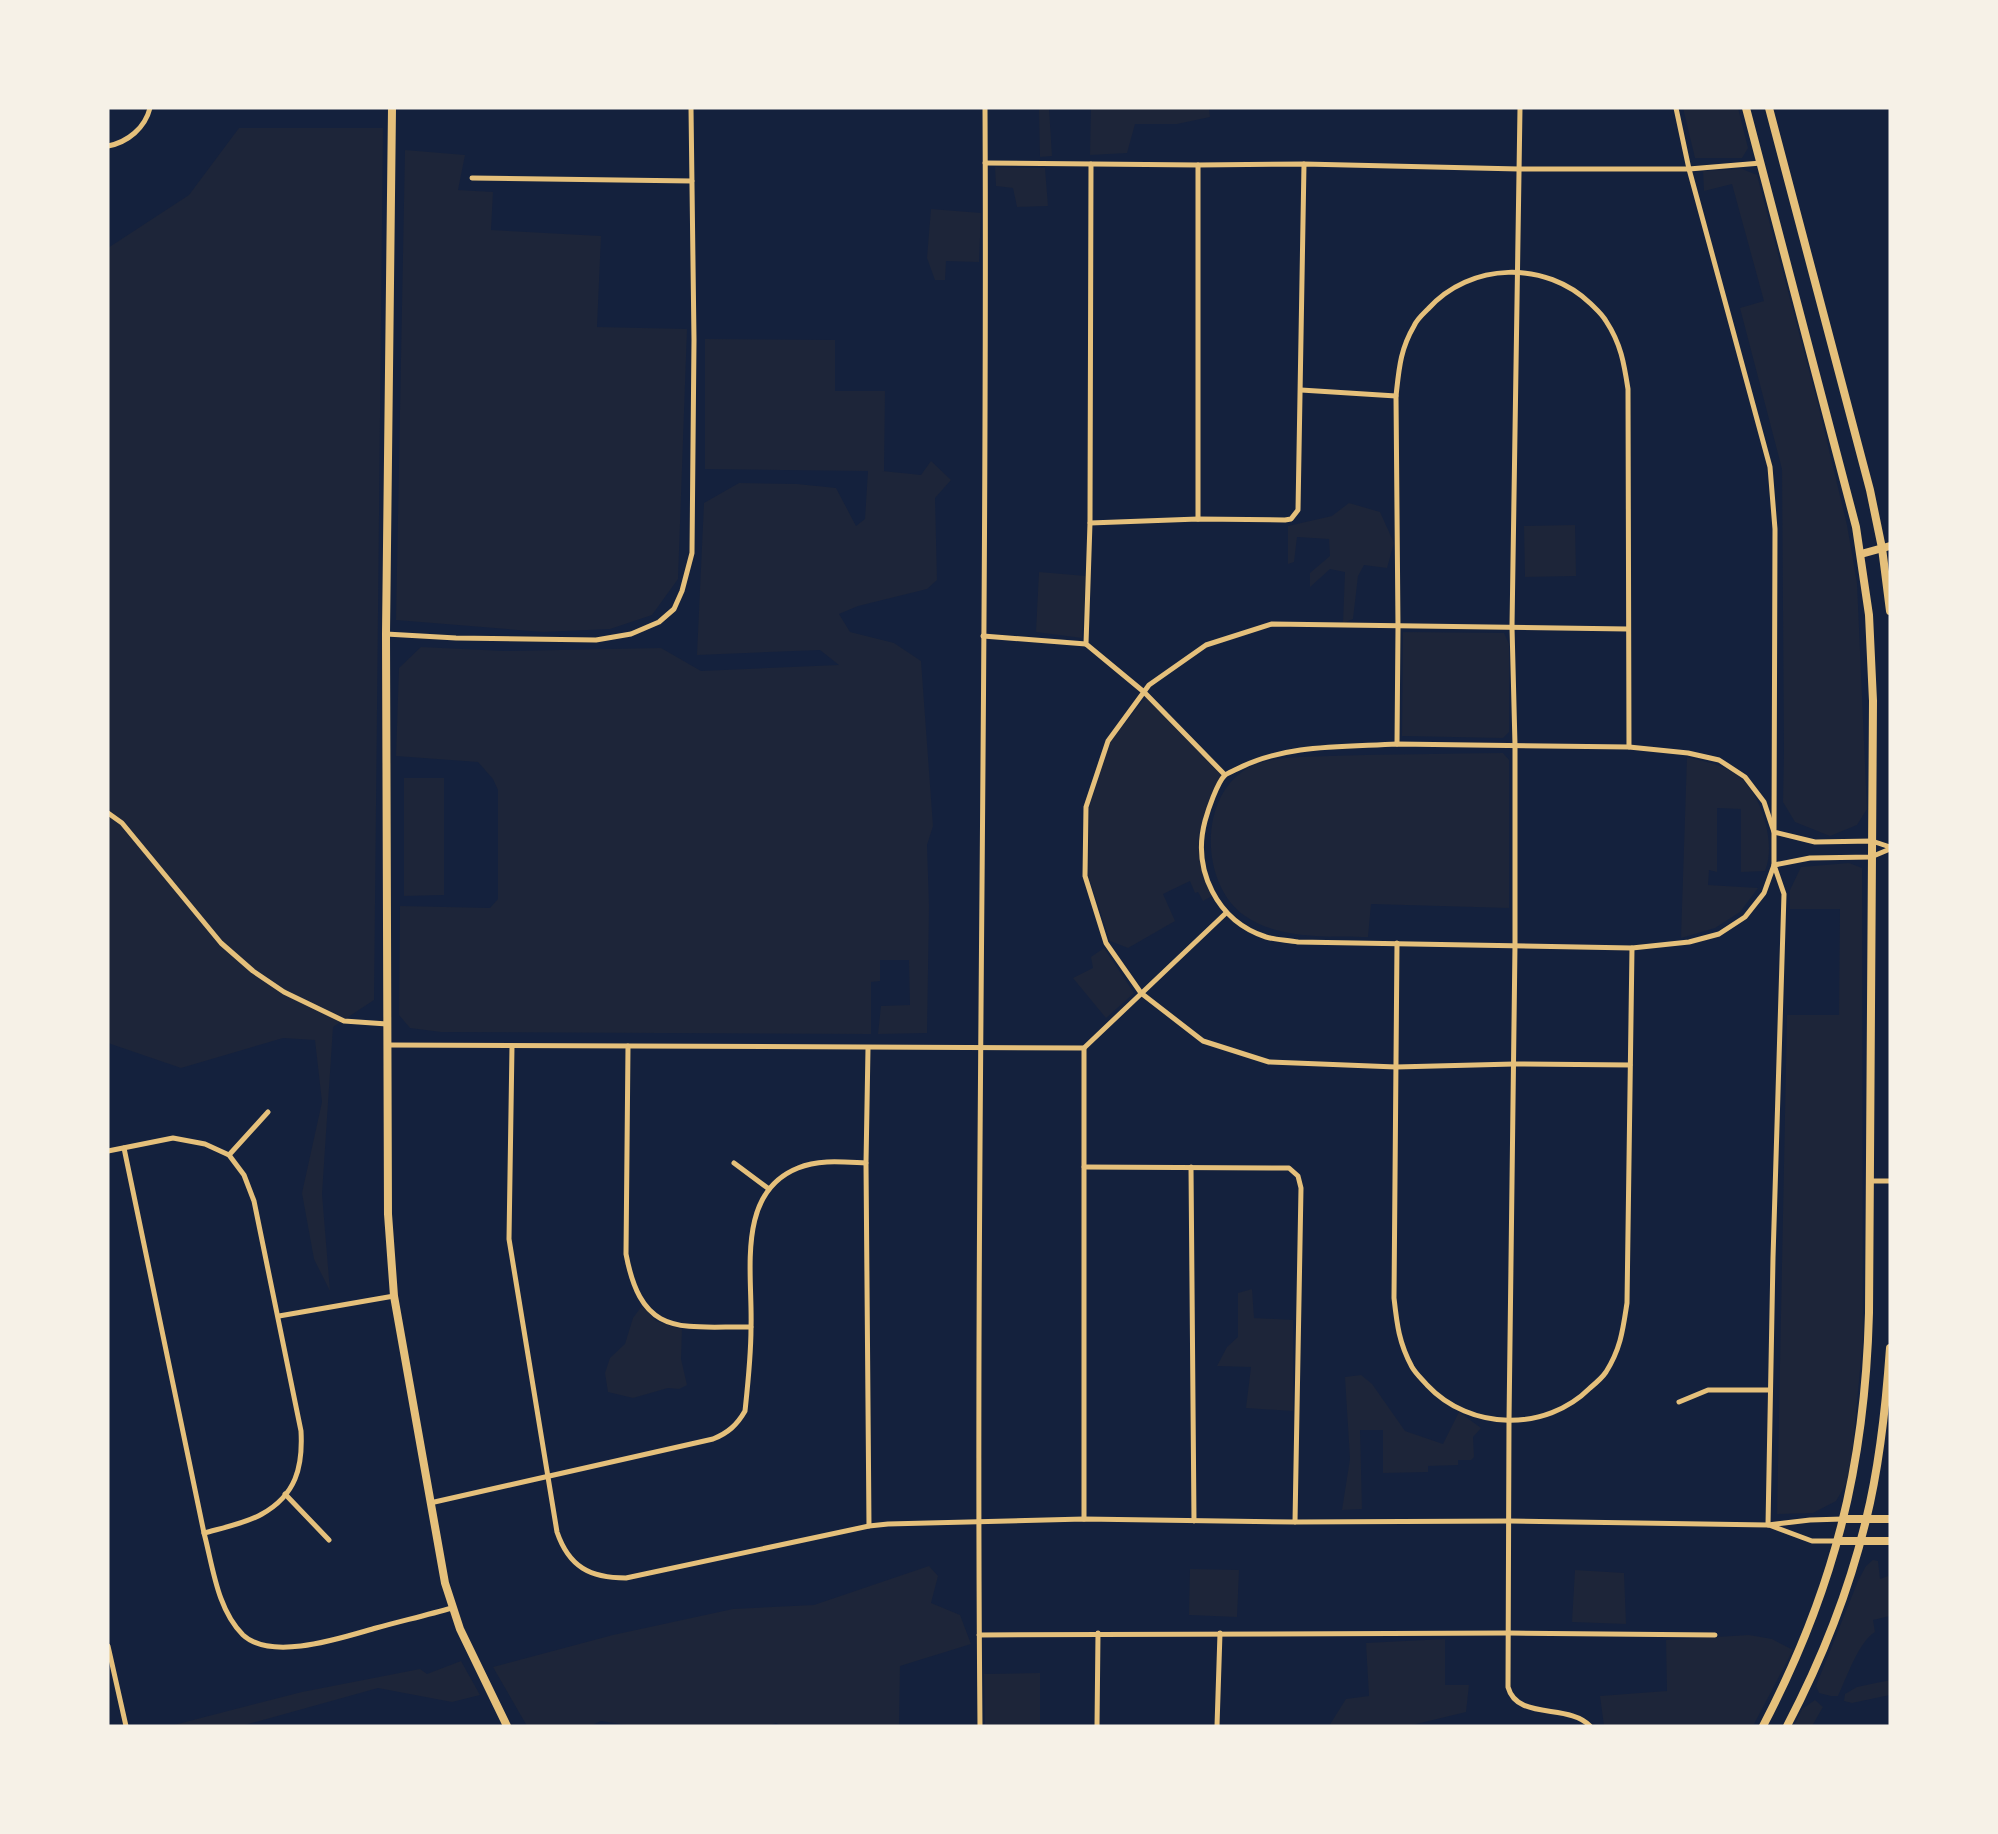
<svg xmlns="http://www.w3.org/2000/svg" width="1998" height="1834" viewBox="0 0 1998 1834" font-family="'Source Serif 4',serif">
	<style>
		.green { fill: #1d2539 }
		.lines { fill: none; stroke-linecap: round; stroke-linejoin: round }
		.minor { stroke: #e5c07b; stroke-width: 5 }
		.secondary { stroke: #e5c07b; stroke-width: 8 }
		.primary { stroke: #e5c07b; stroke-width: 8 }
	</style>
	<rect width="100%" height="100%" fill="#14213d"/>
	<!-- green -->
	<g class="green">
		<polygon points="1039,108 1049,108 1052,156 1040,157"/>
		<polygon points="1091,108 1209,108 1210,117 1177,124 1135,124 1127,153 1090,155"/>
		<polygon points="1683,108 1738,108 1748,148 1742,158 1695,158"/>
		<polygon points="239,128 383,128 374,1000 333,1027 322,1194 330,1291 314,1259 302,1193 322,1102 315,1040 283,1038 181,1068 108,1043 108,248 189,195"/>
		<polygon points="405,150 465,155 458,190 493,192 491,230 601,236 597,327 687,329 678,579 652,615 610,629 543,632 396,620"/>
		<polygon points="995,167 1045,168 1048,206 1017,207 1013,188 996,186"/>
		<polygon points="1742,169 1757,175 1818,404 1847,525 1857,583 1867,809 1857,825 1830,836 1795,822 1783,802 1784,751 1782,469 1740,308 1764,301 1732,184 1704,191 1703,171"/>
		<polygon points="931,209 981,213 979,262 946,261 945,280 935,280 927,258"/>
		<polygon points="705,339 835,340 835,391 885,391 884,471 882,471 921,475 931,461 951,480 935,498 937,580 927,589 858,606 839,614 850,632 894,643 921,661 933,826 927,845 929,906 927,1033 878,1034 881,1006 910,1005 909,960 880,960 880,981 871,982 871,1034 441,1032 410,1028 399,1015 400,906 490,908 498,899 498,790 493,779 478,762 396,756 399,668 421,647 504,651 661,648 701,671 839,665 820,650 697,655 704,503 739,483 797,484 836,488 856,526 865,519 868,471 705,469"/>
		<polygon points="1349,503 1380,512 1394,543 1387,568 1364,565 1358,576 1353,619 1343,623 1345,572 1330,569 1310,587 1310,573 1330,556 1329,539 1297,537 1294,562 1288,564 1288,526 1332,516"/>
		<polygon points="1575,525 1576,576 1525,577 1524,526"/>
		<polygon points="1039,572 1086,576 1082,638 1036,632"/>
		<polygon points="1403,632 1504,633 1509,644 1509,732 1503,738 1402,736"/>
		<path d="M 1146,697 L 1222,776 C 1198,823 1189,846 1212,896 L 1203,901 L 1198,892 L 1195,893 L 1190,881 L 1163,894 L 1175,921 L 1128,948 L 1110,941 L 1088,875 L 1089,808 L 1110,742 Z"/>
		<path d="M 1503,753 L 1509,760 L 1509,908 L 1371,904 L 1368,937 C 1328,936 1280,940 1245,916 C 1198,883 1198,789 1254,765 C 1277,756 1305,757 1330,756 C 1388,754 1446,754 1503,753 Z"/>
		<path d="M 1687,757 C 1705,762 1728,765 1743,780 C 1763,801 1776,844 1765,871 L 1741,872 L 1741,809 L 1717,808 L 1717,872 L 1709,870 L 1708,885 L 1758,888 L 1740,912 L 1715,928 L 1681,938 Z"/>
		<polygon points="404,778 444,778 444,895 404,896"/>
		<polygon points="1849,863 1862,868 1863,1338 1850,1477 1836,1501 1813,1513 1777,1514 1787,1015 1839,1015 1840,909 1790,909 1790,890 1801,867"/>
		<polygon points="1104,948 1134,993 1106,1018 1073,978 1093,968 1091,957"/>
		<polygon points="1252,1289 1254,1318 1293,1320 1293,1411 1246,1408 1251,1367 1217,1366 1227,1347 1238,1337 1238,1293"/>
		<polygon points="642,1306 656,1321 682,1329 681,1359 687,1385 679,1389 668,1388 633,1398 608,1392 605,1373 610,1358 625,1344 633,1318"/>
		<polygon points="1361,1375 1372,1384 1405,1431 1443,1444 1459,1412 1481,1428 1473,1437 1474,1457 1471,1460 1458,1460 1458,1465 1428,1466 1428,1472 1383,1473 1383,1430 1360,1430 1362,1509 1342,1510 1350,1459 1345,1377"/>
		<path d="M 1873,1560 L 1878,1561 L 1880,1579 L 1888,1576 L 1890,1616 L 1873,1620 L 1875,1632 C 1859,1641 1846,1679 1838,1696 L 1831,1696 L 1819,1693 L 1816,1686 L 1858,1581 L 1866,1566 Z"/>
		<polygon points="929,1566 938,1576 931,1603 960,1615 971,1644 900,1666 899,1726 782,1726 776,1723 767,1726 633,1726 601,1721 590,1726 527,1726 493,1667 613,1635 733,1609 814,1605"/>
		<polygon points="1190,1569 1239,1570 1237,1617 1189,1615"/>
		<polygon points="1575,1570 1624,1573 1626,1624 1572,1622"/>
		<polygon points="1749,1635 1772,1639 1793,1650 1753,1726 1604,1726 1600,1696 1667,1691 1666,1640"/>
		<polygon points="1445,1639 1445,1685 1469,1685 1466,1712 1408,1726 1329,1726 1346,1699 1369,1696 1366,1643"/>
		<polygon points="461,1661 480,1695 452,1702 378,1688 241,1726 170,1726 302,1692 420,1669 427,1674"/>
		<polygon points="1040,1673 1040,1726 985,1726 984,1674"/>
		<polygon points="1890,1680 1890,1695 1852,1703 1844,1701 1845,1694 1857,1687"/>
		<polygon points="1815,1700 1823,1707 1812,1726 1794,1726 1802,1709"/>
	</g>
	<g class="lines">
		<!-- minor -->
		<g class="minor">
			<path d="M 1520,108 L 1512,627 L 1515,745 L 1515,945 L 1509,1421 L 1508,1687 C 1517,1721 1569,1703 1590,1726"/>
			<polyline points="1676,108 1689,169 1770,467 1775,529 1774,832 1815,842 1872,841 1890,847"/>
			<path d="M 108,146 C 128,142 145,128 150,108"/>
			<polyline points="985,163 1198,165 1304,164 1519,169 1689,169 1761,163"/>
			<polyline points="1091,164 1090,523 1086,644 1144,692 1225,775"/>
			<polyline points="472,178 692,181"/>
			<polyline points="1301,390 1396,396"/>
			<polyline points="1198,519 1198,165"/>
			<polyline points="1090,523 1198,519 1285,520 1291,519 1298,510 1304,164"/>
			<polyline points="1627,629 1272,624 1206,645 1149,685 1108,741 1086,807 1085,876 1106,943 1141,993 1203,1041 1269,1062 1396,1067 1514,1064 1630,1065"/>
			<polyline points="386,634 456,638 596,640 631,634 659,622 674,609 682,591 692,553 694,340 691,108"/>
			<polyline points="983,636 1086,644"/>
			<path d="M 1397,744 L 1629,747 L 1688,753 L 1719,760 L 1745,777 L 1764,802 L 1774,832 L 1774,865 L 1764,893 L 1745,917 L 1719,934 L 1689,942 L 1632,948 L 1298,942 C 1288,940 1276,940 1266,937 C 1217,921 1192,870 1205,821 C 1208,810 1217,783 1225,775 C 1228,773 1233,771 1237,769 C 1285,744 1344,747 1397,744 Z"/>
			<path d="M 1397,744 L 1398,627 L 1396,396 C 1399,369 1400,350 1414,326 C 1417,319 1423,314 1428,309 C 1470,262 1546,260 1591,304 C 1596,309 1602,314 1606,321 C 1621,344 1624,363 1628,389 L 1629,747"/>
			<polyline points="108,813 122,823 221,943 253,971 284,992 344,1021 387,1024"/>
			<path d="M 1397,943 L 1394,1298 C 1397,1325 1399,1343 1412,1367 C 1416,1374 1422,1379 1427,1385 C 1470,1431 1546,1432 1590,1388 C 1596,1383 1602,1378 1606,1372 C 1621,1348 1623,1329 1627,1303 L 1632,948"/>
			<polyline points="388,1045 1084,1048 1226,913"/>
			<path d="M 512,1046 L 509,1239 L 557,1532 C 569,1567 590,1578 626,1578 L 869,1526 L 888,1524 L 1084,1519 L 1295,1522 L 1510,1521 L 1768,1525 L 1810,1520 L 1843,1519"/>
			<path d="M 628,1046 L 626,1254 C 642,1339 681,1326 751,1327"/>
			<polyline points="868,1048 866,1163 869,1526"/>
			<polyline points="1084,1048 1084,1519"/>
			<path d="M 124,1148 L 204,1533 C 213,1567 217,1609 243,1635 C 272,1662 344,1637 376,1628 C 402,1621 427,1615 452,1608"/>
			<path d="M 108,1151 L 173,1138 L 205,1144 L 229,1155 L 244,1175 L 254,1201 L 301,1431 C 303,1467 296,1495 262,1514 C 247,1523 222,1528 204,1533"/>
			<polyline points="229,1155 268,1112"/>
			<polyline points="734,1163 769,1189"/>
			<polyline points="1084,1167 1289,1168 1298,1176 1301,1188 1295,1522"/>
			<polyline points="1191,1167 1194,1521"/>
			<polyline points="1870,1181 1890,1181"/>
			<polyline points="279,1316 394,1296"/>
			<polyline points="1679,1402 1708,1390 1770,1390"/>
			<polyline points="285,1494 329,1540"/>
			<path d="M 430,1503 L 713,1439 C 728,1433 737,1425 745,1411 C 748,1383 751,1356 751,1328 C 753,1275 735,1193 798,1168 C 819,1159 844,1162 866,1163"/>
			<polyline points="1768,1525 1773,1258 1784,894 1774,865 1810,858 1871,857 1890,849"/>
			<polyline points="1769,1525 1812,1541 1838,1541"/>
			<polyline points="979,1635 1509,1633 1715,1635"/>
			<polyline points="108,1646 126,1726"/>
			<path d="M 980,1726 C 975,1187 988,647 985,108"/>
			<polyline points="1097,1726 1098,1633"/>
			<polyline points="1217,1726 1220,1633"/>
		</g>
		<!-- secondary -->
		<g class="secondary">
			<polyline points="392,108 386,634 388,1214 394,1296 445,1583 460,1629 507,1726"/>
			<polyline points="1861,554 1890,546"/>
			<polyline points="1844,1519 1890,1519"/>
			<polyline points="1838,1541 1890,1541"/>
		</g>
		<!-- primary -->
		<g class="primary">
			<path d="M 1746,108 L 1856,527 L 1869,615 L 1873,701 L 1869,1313 C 1865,1467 1834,1590 1763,1726"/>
			<polyline points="1769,108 1870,490 1882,548 1890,611"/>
			<path d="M 1787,1726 C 1821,1661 1849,1591 1866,1520 C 1880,1464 1886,1405 1890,1348"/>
		</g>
	</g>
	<!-- border -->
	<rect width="1998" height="1834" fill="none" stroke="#f6f1e7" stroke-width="219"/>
</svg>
